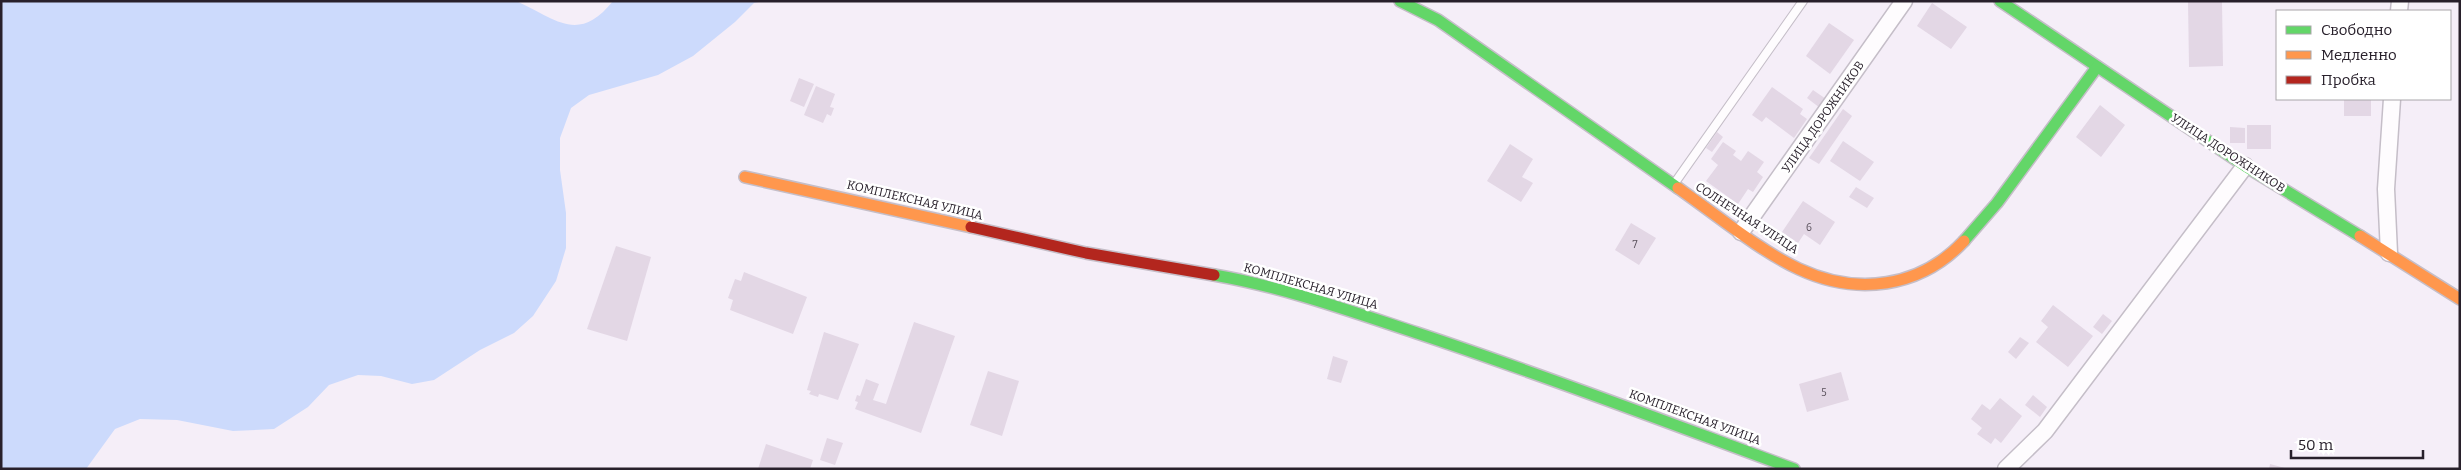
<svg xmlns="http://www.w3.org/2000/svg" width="2461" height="470" viewBox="0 0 2461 470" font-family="Bitter,serif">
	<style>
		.water { fill: #ccdafc }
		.building { fill: #e3d7e5 }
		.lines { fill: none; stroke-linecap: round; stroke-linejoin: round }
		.lane-casing { stroke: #c5bec8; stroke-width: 10 }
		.street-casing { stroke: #c5bec8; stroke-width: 19 }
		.fast-casing { stroke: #c5bec8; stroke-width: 14 }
		.slow-casing { stroke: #c5bec8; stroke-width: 14 }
		.jam-casing { stroke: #c5bec8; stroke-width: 14 }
		.lane { stroke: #fefcfe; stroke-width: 8 }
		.street { stroke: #fefcfe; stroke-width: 16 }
		.fast { stroke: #63d668; stroke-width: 11 }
		.slow { stroke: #ff974d; stroke-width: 11 }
		.jam { stroke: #b3261e; stroke-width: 11 }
		.labels { text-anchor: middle; stroke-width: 5; stroke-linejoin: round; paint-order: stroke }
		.number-label { font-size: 10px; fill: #584f5a }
		.street-label { font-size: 12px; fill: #28202b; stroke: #fff }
	</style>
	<rect width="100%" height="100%" fill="#f5eef8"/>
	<!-- water -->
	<path class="water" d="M 1,1 L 516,1 C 555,18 578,45 613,1 L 763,1 L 754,3 L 735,22 L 693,56 L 658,75 L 589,95 L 571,108 L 560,138 L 560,170 L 566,213 L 566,248 L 556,281 L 533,316 L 514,333 L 480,350 L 434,380 L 412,384 L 381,376 L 358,375 L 329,385 L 308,407 L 274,429 L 233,431 L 177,420 L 140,419 L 115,429 L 86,469 L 1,469 Z"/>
	<!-- building -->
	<g class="building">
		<polygon points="2188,1 2222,1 2223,66 2189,67"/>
		<polygon points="1932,3 1967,27 1951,49 1917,26"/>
		<polygon points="1829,23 1854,40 1830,74 1806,56"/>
		<polygon points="799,78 814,84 804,107 790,101"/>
		<polygon points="816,86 835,94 830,107 834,108 831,116 827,114 823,123 804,115"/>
		<polygon points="1772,87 1803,109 1800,114 1807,119 1794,138 1766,117 1762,122 1752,115"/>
		<polygon points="1813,90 1826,99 1820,108 1807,98"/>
		<rect x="2344" y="99" width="27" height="17"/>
		<polygon points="2100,105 2125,125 2101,157 2076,137"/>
		<polygon points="1843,109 1852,116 1819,164 1809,158"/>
		<rect x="2247" y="125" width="24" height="24"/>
		<polygon points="2230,127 2245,128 2245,143 2230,143"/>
		<polygon points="1717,132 1723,137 1712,152 1706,148"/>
		<polygon points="1843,141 1874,162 1860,181 1830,161"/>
		<polygon points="1723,142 1736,151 1733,155 1741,161 1748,151 1764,162 1757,172 1763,177 1753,192 1748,189 1738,204 1706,181 1718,165 1711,159"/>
		<polygon points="1510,144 1533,159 1522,177 1533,183 1521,202 1487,181"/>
		<polygon points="1856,187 1874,198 1867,208 1849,197"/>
		<polygon points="1803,201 1835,222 1820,245 1804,234 1798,243 1782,232"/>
		<polygon points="1631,223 1656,238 1639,265 1615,250"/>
		<polygon points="616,246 651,257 627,341 587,329"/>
		<polygon points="744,272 807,297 793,334 730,310 733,300 728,298 735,279 741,281"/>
		<polygon points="2053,305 2093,336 2068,367 2036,342 2048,327 2041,321"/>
		<polygon points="2103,314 2112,321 2102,334 2093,327"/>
		<polygon points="914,322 955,336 921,433 855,409 858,402 855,401 857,395 860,396 866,379 879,384 873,400 886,404"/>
		<polygon points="824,332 859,344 838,400 819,394 818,397 809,394 811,391 807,390"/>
		<polygon points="2020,337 2029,343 2016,359 2008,352"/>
		<polygon points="1333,356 1348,361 1341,383 1327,379"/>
		<polygon points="988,371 1019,381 1002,436 970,425"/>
		<polygon points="1841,372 1849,400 1807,412 1799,384"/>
		<polygon points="2033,395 2047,407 2040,417 2025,405"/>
		<polygon points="2000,398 2022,416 2001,443 1995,438 1991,444 1977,434 1982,428 1971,419 1982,404 1990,410"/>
		<polygon points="827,438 843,443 835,465 820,460"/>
		<polygon points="766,444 813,460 810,469 758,469"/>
		<polygon points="2270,464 2285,468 2285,469 2269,469"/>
	</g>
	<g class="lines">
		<defs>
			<polyline id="lane" points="1674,184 1803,1"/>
			<g id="street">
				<polyline points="2399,11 2400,1"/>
				<polyline points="1741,232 1904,1"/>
				<polyline points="2389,253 2386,189 2392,99"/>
				<polyline points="2006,469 2045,431 2245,166"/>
			</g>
			<g id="fast">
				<polyline points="1400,1 1438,20 1678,188"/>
				<polyline points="2000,1 2245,166 2360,236"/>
				<polyline points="1964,241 1997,203 2097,67"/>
				<path d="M 1214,275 C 1284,287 1350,311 1417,333 C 1544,375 1669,423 1794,469"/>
			</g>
			<g id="slow">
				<polyline points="745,177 971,227"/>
				<path d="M 1678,188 C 1714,213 1760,251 1799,269 C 1857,296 1920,288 1964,241"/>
				<polyline points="2360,236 2460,299"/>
			</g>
			<polyline id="jam" points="971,227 1086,253 1214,275"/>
		</defs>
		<!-- lane casing -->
		<use href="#lane" class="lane-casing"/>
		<!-- street casing -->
		<use href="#street" class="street-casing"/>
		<!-- fast casing -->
		<use href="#fast" class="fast-casing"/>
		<!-- slow casing -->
		<use href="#slow" class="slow-casing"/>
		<!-- jam casing -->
		<use href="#jam" class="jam-casing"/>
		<!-- lane -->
		<use href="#lane" class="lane"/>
		<!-- street -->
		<use href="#street" class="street"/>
		<!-- fast -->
		<use href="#fast" class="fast"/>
		<!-- slow -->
		<use href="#slow" class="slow"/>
		<!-- jam -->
		<use href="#jam" class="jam"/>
	</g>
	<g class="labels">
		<!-- number labels -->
		<g class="number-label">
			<text x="1809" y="231">6</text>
			<text x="1635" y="248">7</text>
			<text x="1824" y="396">5</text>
		</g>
		<!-- street labels -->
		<g class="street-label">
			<text transform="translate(1823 117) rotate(-55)" y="4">УЛИЦА ДОРОЖНИКОВ</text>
			<text transform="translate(2228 153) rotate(33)" y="4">УЛИЦА ДОРОЖНИКОВ</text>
			<text transform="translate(915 200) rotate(13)" y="4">КОМПЛЕКСНАЯ УЛИЦА</text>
			<text transform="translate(1747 218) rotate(33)" y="4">СОЛНЕЧНАЯ УЛИЦА</text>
			<text transform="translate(1311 286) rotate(16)" y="4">КОМПЛЕКСНАЯ УЛИЦА</text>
			<text transform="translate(1695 417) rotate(20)" y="4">КОМПЛЕКСНАЯ УЛИЦА</text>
		</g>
	</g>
	<!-- border -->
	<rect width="2461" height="470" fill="none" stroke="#28202b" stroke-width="5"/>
	<!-- legend -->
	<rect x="2276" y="10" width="175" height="90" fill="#ffffff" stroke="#a9a6aa"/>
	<rect x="2286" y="26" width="25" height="8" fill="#63d668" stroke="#a9a6aa"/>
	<text x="2321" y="35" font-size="15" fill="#28202b">Свободно</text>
	<rect x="2286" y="51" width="25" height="8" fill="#ff974d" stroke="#a9a6aa"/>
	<text x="2321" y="60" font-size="15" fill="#28202b">Медленно</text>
	<rect x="2286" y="76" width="25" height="8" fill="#b3261e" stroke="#a9a6aa"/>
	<text x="2321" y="85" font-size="15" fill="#28202b">Пробка</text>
	<!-- scale -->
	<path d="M2291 450v8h132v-8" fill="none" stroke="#28202b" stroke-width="2.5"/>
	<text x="2298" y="450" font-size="15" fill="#28202b" stroke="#ffffff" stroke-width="4" paint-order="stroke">50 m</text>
</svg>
